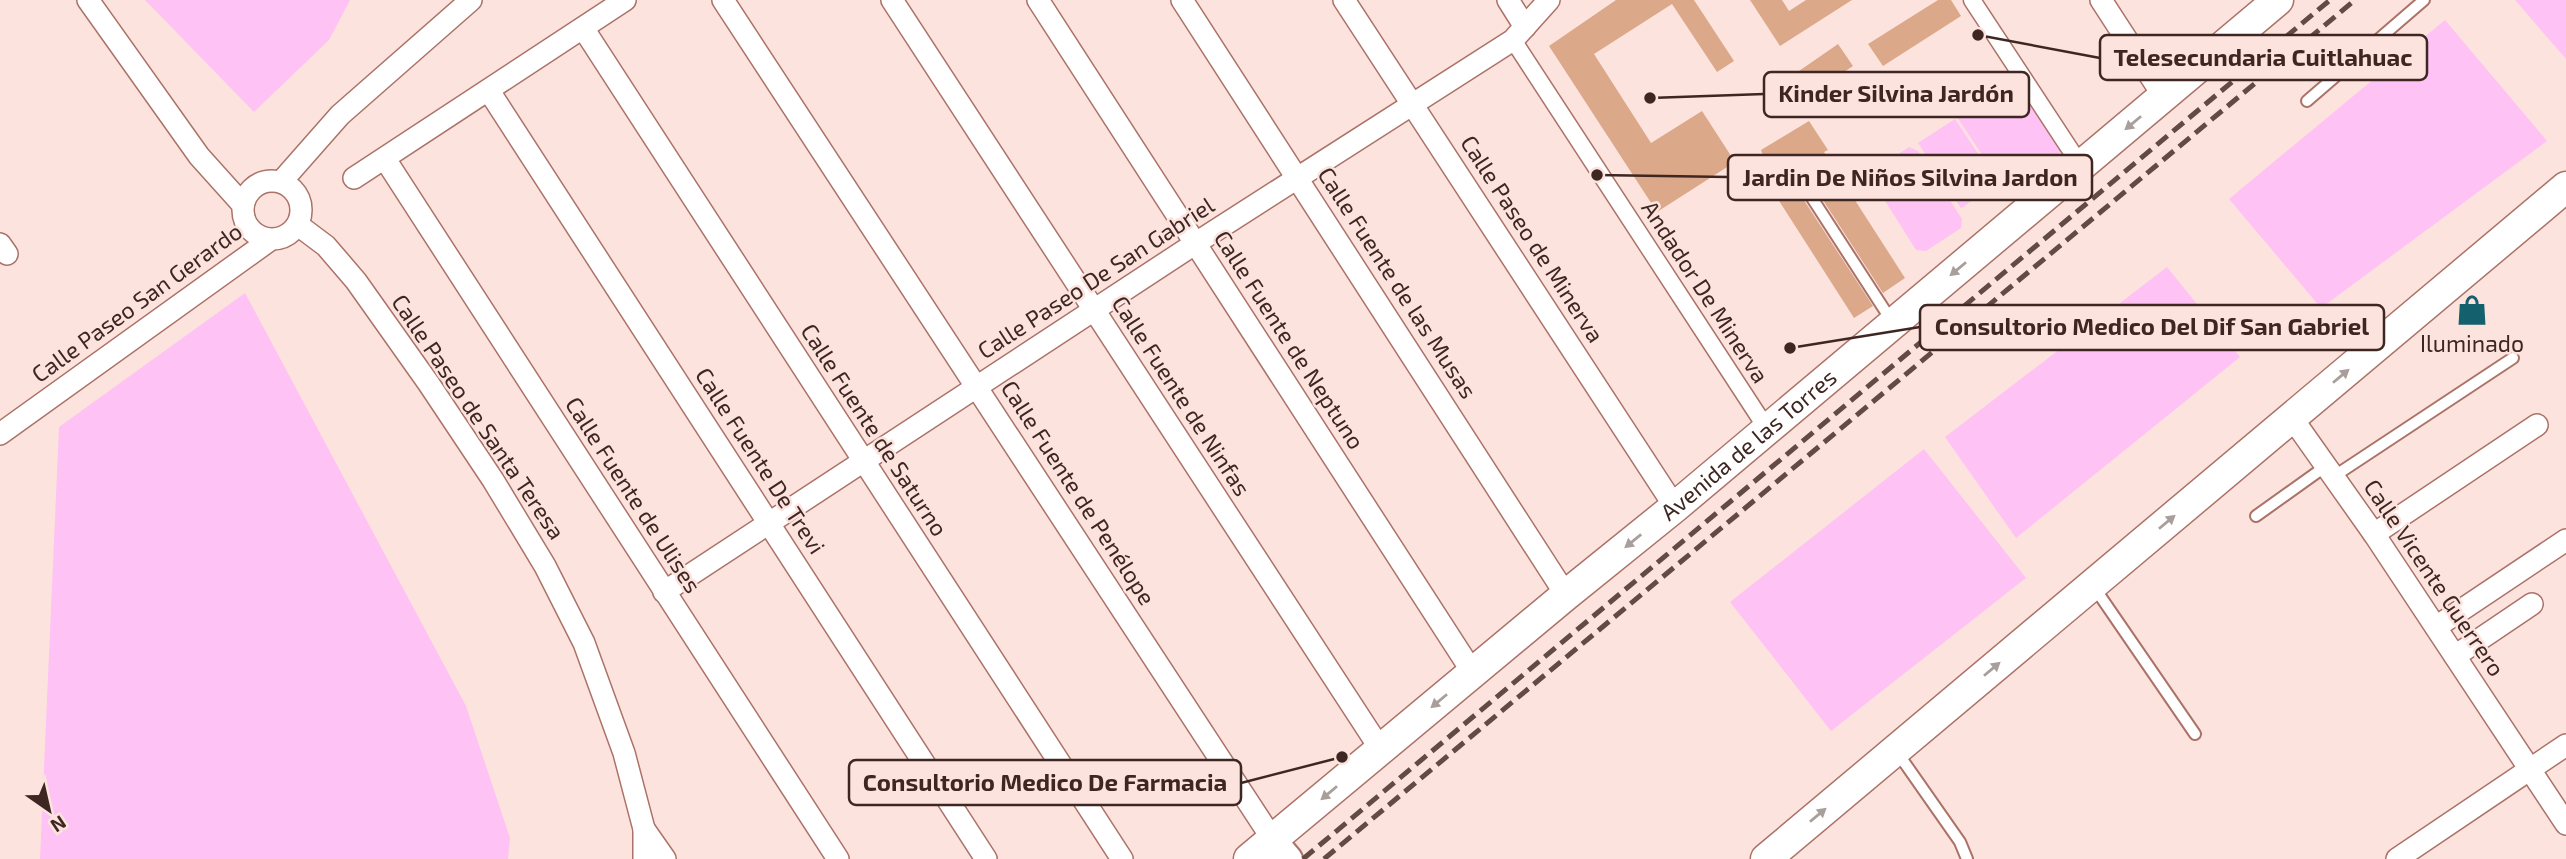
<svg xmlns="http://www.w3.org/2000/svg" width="2566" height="859" viewBox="0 0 2566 859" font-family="'Exo 2',sans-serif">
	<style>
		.green { fill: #fec2f5 }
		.building { fill: #dca88a }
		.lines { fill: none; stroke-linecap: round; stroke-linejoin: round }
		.service-casing { stroke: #ab7368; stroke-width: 14 }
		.pedestrian-casing { stroke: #ab7368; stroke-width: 19 }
		.minor-casing { stroke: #ab7368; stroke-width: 24 }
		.tertiary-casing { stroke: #ab7368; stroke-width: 30 }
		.secondary-casing { stroke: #ab7368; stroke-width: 33 }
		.service { stroke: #fff; stroke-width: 10 }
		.pedestrian { stroke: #fff; stroke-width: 16 }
		.minor { stroke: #fff; stroke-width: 21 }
		.tertiary { stroke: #fff; stroke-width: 26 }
		.secondary { stroke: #fff; stroke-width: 30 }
		.rail { stroke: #624a45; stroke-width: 5; stroke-dasharray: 14 7; stroke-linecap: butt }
		.oneway { fill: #a89e9c }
		.labels { text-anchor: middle; stroke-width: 5; stroke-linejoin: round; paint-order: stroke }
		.street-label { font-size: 23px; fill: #3e2722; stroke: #fde3de }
		.poi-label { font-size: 23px; fill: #3e2722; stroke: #fde3de }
		.leader { fill: none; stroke: #3e2722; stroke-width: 2.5 }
		.callout-dot { fill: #3e2722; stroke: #fde3de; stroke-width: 2.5 }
		.callout { fill: #fde3de; stroke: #3e2722; stroke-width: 2.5 }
		.callout-label { font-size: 24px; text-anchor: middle; font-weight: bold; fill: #3e2722 }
	</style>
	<rect width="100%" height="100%" fill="#fde3de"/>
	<!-- green -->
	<g class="green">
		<polygon points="145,0 350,0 329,40 254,112"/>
		<polygon points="2515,0 2566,0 2566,59"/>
		<polygon points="2445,20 2547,141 2321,308 2229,199"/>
		<polygon points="2015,80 2061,152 2008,194 1957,117"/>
		<polygon points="1955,119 1998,184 1961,208 1918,143"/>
		<polygon points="1909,147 1918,151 1962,219 1961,228 1926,251 1916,250 1872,180 1872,172"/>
		<polygon points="2167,267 2240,357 2016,538 1945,437"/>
		<polygon points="245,293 466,706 510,838 508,859 40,859 59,427"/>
		<polygon points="1924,449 2026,578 1831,731 1730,602"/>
	</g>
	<!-- building -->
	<g class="building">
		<polygon points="1616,0 1694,0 1734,61 1717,72 1672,4 1594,54 1651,143 1702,111 1735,162 1657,212 1549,46"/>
		<polygon points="1750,0 1782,0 1789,11 1806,0 1852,0 1780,46"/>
		<polygon points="1938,0 1951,0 1961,16 1883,66 1868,44"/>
		<polygon points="1838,44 1853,66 1814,92 1799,71"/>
		<polygon points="1809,121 1828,150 1824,152 1905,278 1883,293 1810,180 1803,176 1798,178 1795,184 1796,188 1873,306 1854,318 1776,196 1778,195 1761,150"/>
	</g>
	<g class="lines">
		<defs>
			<g id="service">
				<polyline points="2307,101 2424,0"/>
				<polyline points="1803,184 1893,323"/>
				<polyline points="2333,477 2513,358"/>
				<polyline points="2256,516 2326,466"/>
				<polyline points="2094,587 2195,734"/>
				<polyline points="1897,752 1960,842 1967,859"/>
			</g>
			<g id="pedestrian">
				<polyline points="1972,0 2081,166"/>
				<polyline points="1513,40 1767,429"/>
			</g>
			<g id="minor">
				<polyline points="88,0 199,156 243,205"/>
				<polyline points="723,0 1273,840"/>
				<polyline points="892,0 1381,750"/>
				<polyline points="1038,0 1473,673"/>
				<polyline points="1182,0 1566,595"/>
				<polyline points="1344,0 1675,507"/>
				<polyline points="1508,0 1525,27"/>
				<polyline points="2101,0 2164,97"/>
				<polyline points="583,28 1122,859"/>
				<polyline points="489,91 986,859"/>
				<polyline points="385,159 838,859"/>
				<polyline points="354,178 625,0"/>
				<circle cx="272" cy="210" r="29"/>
				<polyline points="281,182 340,115 471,0"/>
				<polyline points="298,225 326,246 356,281 429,384 493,480 545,566 584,643 624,753 644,829 644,859"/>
				<polyline points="0,244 7,254"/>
				<polyline points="2292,418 2374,534 2566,824"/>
				<polyline points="0,434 270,240"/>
				<polyline points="2374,534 2537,425"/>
				<polyline points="664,592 1196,243 1513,40 1549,0"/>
				<polyline points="2436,627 2566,540"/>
				<polyline points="2455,656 2532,604"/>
				<polyline points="644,829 665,859"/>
				<polyline points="2397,859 2566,745"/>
			</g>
			<polyline id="tertiary" points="1273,840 1289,859"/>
			<g id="secondary">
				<path id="s1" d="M 1249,859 L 1566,595 L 1675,507 L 2278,0"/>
				<polyline points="1766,859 2566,187"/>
			</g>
		</defs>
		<!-- service casing -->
		<use href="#service" class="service-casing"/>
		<!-- pedestrian casing -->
		<use href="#pedestrian" class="pedestrian-casing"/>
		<!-- minor casing -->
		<use href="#minor" class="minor-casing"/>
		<!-- tertiary casing -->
		<use href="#tertiary" class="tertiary-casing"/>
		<!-- secondary casing -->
		<use href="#secondary" class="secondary-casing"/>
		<!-- service -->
		<use href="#service" class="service"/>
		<!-- pedestrian -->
		<use href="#pedestrian" class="pedestrian"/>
		<!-- minor -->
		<use href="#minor" class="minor"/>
		<!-- tertiary -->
		<use href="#tertiary" class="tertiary"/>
		<!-- secondary -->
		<use href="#secondary" class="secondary"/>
		<!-- rail -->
		<g class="rail">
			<polyline points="1303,859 2330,0"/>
			<polyline points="1324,859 2355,0"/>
		</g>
	</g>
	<!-- one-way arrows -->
	<defs><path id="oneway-solid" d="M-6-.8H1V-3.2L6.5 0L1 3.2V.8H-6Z" transform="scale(1.75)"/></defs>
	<g class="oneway">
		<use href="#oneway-solid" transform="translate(2133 123) rotate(140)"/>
		<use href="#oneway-solid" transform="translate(1958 269) rotate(140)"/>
		<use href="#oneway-solid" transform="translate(2341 376) rotate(-40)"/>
		<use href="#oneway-solid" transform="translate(2167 522) rotate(-40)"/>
		<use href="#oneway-solid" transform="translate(1633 541) rotate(141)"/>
		<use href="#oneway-solid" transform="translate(1992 669) rotate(-40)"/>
		<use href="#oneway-solid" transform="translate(1439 701) rotate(140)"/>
		<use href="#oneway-solid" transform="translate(1329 793) rotate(140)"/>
		<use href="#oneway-solid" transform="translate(1818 815) rotate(-40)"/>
	</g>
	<!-- icons -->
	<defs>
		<symbol id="shop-bare" viewBox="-9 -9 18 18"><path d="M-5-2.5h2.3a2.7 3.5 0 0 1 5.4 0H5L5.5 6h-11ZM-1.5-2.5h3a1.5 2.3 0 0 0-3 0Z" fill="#14606c" stroke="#fde3de" stroke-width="2.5" paint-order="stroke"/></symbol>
	</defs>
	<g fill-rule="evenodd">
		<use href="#shop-bare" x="2450" y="288" width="44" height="44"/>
	</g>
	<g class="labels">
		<!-- street labels -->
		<g class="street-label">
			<text transform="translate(1532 239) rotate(57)" y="8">Calle Paseo de Minerva</text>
			<text transform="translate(1096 278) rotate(-33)" y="8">Calle Paseo De San Gabriel</text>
			<text transform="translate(1397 283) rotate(57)" y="8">Calle Fuente de las Musas</text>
			<text transform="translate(1705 292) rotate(57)" y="8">Andador De Minerva</text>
			<text transform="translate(137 303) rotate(-36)" y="8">Calle Paseo San Gerardo</text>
			<text transform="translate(1289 340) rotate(57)" y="8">Calle Fuente de Neptuno</text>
			<text transform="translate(1181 396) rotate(57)" y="8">Calle Fuente de Ninfas</text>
			<text transform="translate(478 417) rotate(56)" y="8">Calle Paseo de Santa Teresa</text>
			<text transform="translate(874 430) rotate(57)" y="8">Calle Fuente de Saturno</text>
			<text dy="8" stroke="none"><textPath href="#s1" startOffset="649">Avenida de las Torres</textPath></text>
			<text transform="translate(760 461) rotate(57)" y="8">Calle Fuente De Trevi</text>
			<text transform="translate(1078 493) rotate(57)" y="8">Calle Fuente de Penélope</text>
			<text transform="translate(633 495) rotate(57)" y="8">Calle Fuente de Ulises</text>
			<text transform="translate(2434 578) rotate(56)" y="8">Calle Vicente Guerrero</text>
		</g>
		<!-- poi labels -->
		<g class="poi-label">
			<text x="2472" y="352">Iluminado</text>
		</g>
	</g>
	<!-- callouts -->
	<path class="leader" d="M1978 35L2100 58M1650 98L1764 94M1597 175L1728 177M1790 348L1920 327M1342 757L1241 783"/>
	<g class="callout-dot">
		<circle cx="1978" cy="35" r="7"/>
		<circle cx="1650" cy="98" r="7"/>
		<circle cx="1597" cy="175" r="7"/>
		<circle cx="1790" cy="348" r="7"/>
		<circle cx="1342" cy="757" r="7"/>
	</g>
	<g class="callout">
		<rect x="2100" y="35" width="327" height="45" rx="7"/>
		<rect x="1764" y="72" width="265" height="45" rx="7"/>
		<rect x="1728" y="155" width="364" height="45" rx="7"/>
		<rect x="1920" y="305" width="464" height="45" rx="7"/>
		<rect x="849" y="760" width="392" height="45" rx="7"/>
	</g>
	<g class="callout-label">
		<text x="2263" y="66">Telesecundaria Cuitlahuac</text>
		<text x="1896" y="102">Kinder Silvina Jardón</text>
		<text x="1910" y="186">Jardin De Niños Silvina Jardon</text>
		<text x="2152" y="335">Consultorio Medico Del Dif San Gabriel</text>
		<text x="1045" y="791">Consultorio Medico De Farmacia</text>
	</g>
	<!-- north arrow -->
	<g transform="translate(49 810) rotate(146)" stroke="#fde3de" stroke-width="5" paint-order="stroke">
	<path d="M0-5L12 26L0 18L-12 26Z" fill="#3e2722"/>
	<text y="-10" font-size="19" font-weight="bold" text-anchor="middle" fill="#3e2722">N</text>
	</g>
</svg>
